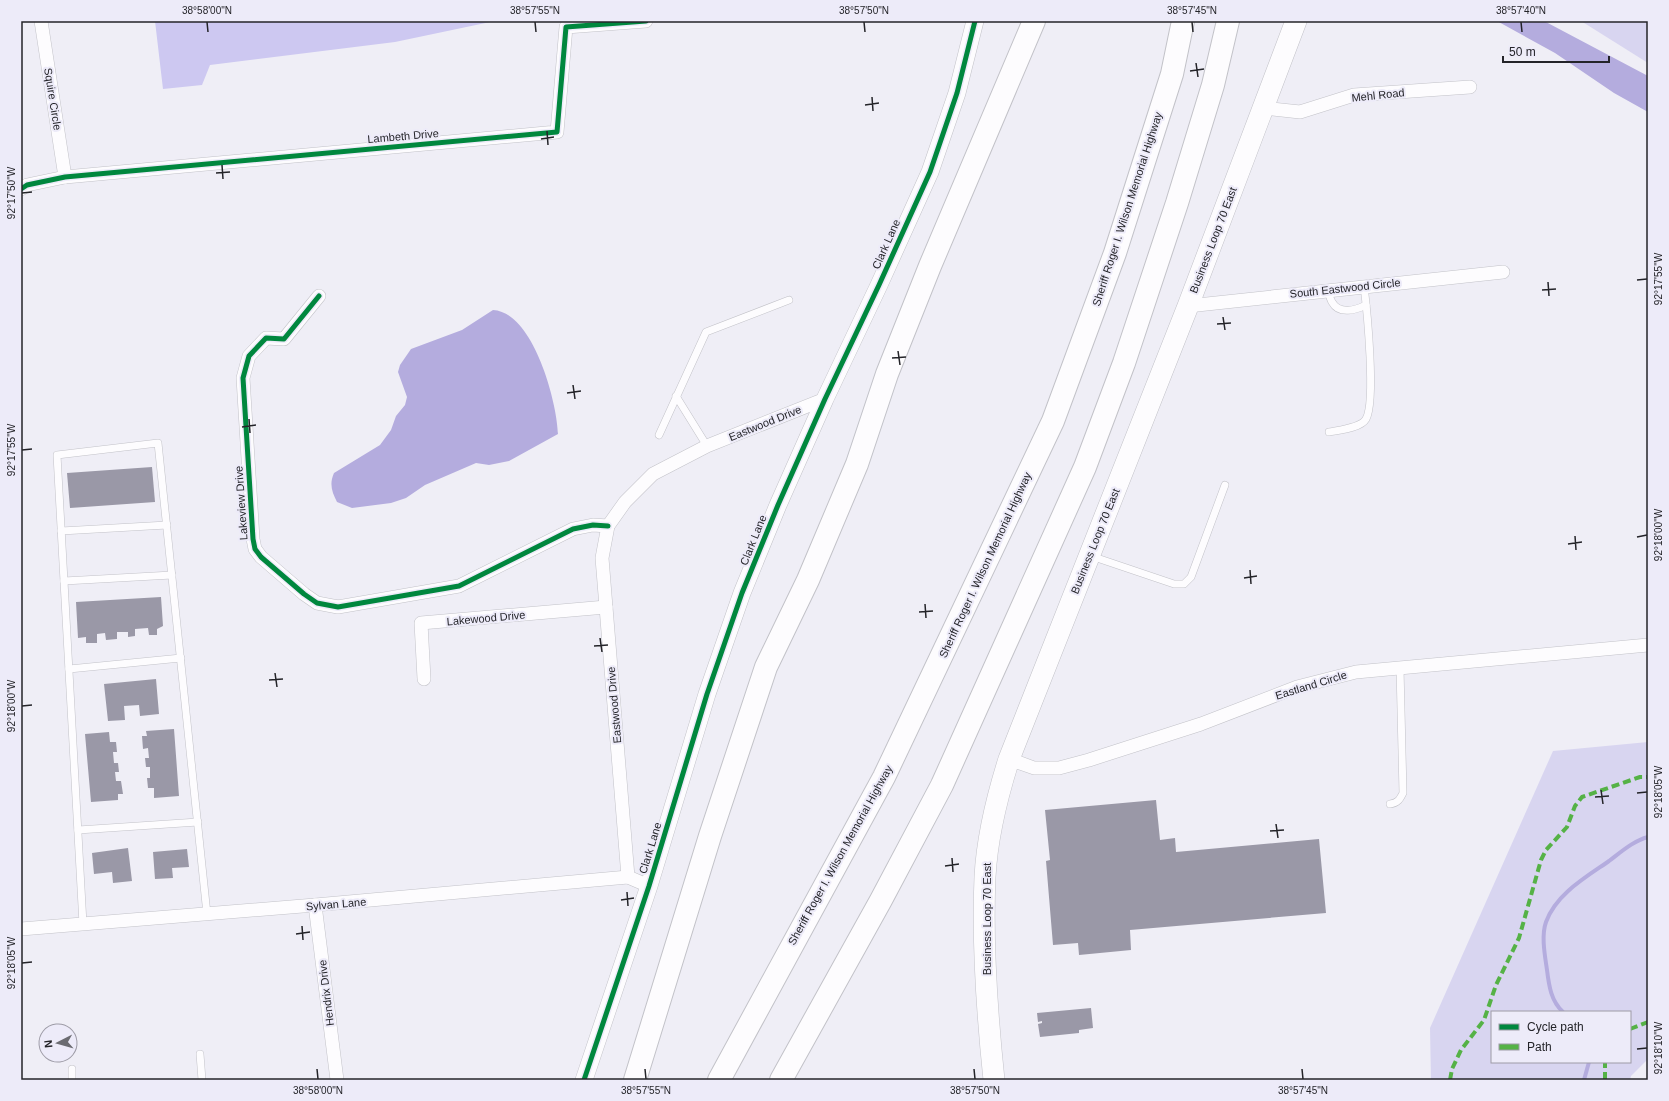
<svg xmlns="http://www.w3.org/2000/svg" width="1669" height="1101" viewBox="0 0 1669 1101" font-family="Arial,sans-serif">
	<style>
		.green { fill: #d8d5f0; fill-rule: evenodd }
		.forest { fill: #cdc8f1 }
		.water { fill: #b4acde }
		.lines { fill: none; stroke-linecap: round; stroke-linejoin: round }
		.stream { stroke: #b4acde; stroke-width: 4 }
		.building { fill: #9a98a7 }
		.service-casing { stroke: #c2c2c8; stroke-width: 8 }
		.minor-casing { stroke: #c2c2c8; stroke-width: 14 }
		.tertiary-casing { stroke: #c2c2c8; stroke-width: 18 }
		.primary-casing { stroke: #c2c2c8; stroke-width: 22 }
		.motorway-casing { stroke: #c2c2c8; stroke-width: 24 }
		.service { stroke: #fdfcfe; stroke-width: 7 }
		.minor { stroke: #fdfcfe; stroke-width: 13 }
		.tertiary { stroke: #fdfcfe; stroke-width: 17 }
		.primary { stroke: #fdfcfe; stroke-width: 21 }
		.motorway { stroke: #fdfcfe; stroke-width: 22 }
		.quiet { stroke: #55b246; stroke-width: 4; stroke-dasharray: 8 4; stroke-linecap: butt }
		.cycleway-casing { stroke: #edebf9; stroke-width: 8 }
		.cycleway { stroke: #00873e; stroke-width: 5 }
		.ticks { fill: none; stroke: #242429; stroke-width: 1.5 }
		.labels { text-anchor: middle; stroke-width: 4; stroke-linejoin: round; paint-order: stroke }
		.street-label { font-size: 11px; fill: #242429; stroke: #edebf9 }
		.neatline { fill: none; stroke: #242429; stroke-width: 1.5 }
		.ticks-label { font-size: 10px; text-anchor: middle; fill: #242429 }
	</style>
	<rect width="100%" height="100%" fill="#efeef6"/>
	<!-- green -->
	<g class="green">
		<polygon points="1581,21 1648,21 1648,63"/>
		<path d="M 1648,742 L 1648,1059 L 1631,1076 L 1630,1080 L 1431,1080 L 1430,1028 L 1553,751 ZM 1492,1012 L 1630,1012 L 1630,1062 L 1492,1062 Z"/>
	</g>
	<!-- forest -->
	<polygon class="forest" points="155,21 495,21 395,42 210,65 202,85 163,89"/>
	<!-- water -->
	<g class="water">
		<polygon points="1497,21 1544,21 1648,76 1648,112 1614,93 1555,53"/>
		<path d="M 493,310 C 533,312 557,401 558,434 L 509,461 L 489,465 L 476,463 L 425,485 L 406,498 L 391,503 L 352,508 L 337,502 C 332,492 329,484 334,473 L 380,445 L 391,430 L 396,416 L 405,405 L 407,397 L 398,372 L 400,365 L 411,349 L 462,330 Z"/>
	</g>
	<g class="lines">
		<!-- stream -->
		<g class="stream">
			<path d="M 1563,1012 C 1551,1001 1549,986 1547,970 C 1545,956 1541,936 1546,922 C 1556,894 1586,877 1609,861 C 1621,852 1633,841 1648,837"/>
			<polyline points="1584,1080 1589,1062"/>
		</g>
	</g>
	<!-- building -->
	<g class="building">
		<polygon points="152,467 155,502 70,508 67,473"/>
		<polygon points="161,597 163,626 157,629 157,635 149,635 148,628 135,629 135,636 128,637 128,632 117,632 117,639 106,640 105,633 97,634 97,643 86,643 86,637 78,638 76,602"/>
		<polygon points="156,679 159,714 140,716 139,705 124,706 125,720 108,721 104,684"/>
		<polygon points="174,729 179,796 154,798 154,788 148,788 147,778 150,778 150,767 146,767 145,758 149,758 148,748 143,749 142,736 147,736 146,731"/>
		<polygon points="109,732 110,742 116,742 117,752 113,752 114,763 118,763 119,772 115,772 116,781 121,781 123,794 118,794 118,800 91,802 85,734"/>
		<polygon points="1156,800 1160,840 1175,838 1176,852 1319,839 1326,913 1130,930 1131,950 1079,955 1078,943 1053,945 1046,861 1050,860 1045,810"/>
		<polygon points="128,848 132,881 113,883 112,872 94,874 92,853"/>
		<polygon points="187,849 189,867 172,868 173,878 155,879 153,852"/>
		<polygon points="1091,1008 1093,1028 1079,1030 1079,1033 1040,1037 1038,1024 1042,1023 1042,1021 1038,1022 1037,1013"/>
	</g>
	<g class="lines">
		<defs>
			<g id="service">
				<path d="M 1328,290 C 1329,294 1330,299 1332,302 C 1339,315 1356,310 1366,305"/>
				<polyline points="676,396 707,446"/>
				<path d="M 1329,432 C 1339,430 1361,428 1366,419 C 1376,401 1367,310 1364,286"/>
				<polyline points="659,435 706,332 789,300"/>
				<polyline points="61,531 167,525"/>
				<polyline points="1091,556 1174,584 1184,584 1191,577 1225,485"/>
				<polyline points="64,581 172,575"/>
				<polyline points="69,669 181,658"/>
				<path d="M 1390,804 C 1398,803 1400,799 1403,793 L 1400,668"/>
				<polyline points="78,830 198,822"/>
				<polyline points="83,924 57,455 158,443 207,914"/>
				<polyline points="200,1054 202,1080"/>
				<polyline points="72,1069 72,1080"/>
			</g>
			<g id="minor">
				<polyline points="41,21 65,177"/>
				<polyline points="1263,108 1300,112 1354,95 1470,87"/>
				<polyline points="21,189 27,185 65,177 557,132 566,27 646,21"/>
				<polyline points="319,296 284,339 266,338 249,356 243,378 253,539 255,549 261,557 304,594 317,603 338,607 459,586 573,529 593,525 608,526"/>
				<polyline points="1188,306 1503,272"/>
				<polyline points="424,679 421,623 606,607"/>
				<polyline points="1009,759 1034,768 1059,768 1089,760 1201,724 1297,687 1356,672 1648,645"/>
				<polyline points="628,877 602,558 608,526 625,502 653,474 707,446 825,399"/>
				<polyline points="315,905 337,1080"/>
				<polyline points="21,929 315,905 628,877 649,886"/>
			</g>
			<polyline id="tertiary" points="584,1080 649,886 707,694 742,593 778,505 825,399 879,285 930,172 957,93 975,21"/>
			<path id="primary" d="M 994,1080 C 987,1013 982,944 985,877 C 987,837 997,797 1009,759 L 1188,306 L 1296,21"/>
			<g id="motorway">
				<polyline points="635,1080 710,836 766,667 808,580 857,464 887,374 930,266 1034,21"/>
				<polyline points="719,1080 884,777 1053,421 1115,253 1172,74 1183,21"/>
				<polyline points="781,1080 881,900 942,785 1085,467 1124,363 1177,203 1213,85 1228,21"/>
			</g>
		</defs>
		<!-- service casing -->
		<use href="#service" class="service-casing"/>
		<!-- minor casing -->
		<use href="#minor" class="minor-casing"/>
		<!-- tertiary casing -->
		<use href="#tertiary" class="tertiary-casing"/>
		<!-- primary casing -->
		<use href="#primary" class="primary-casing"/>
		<!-- motorway casing -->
		<use href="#motorway" class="motorway-casing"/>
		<!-- service -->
		<use href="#service" class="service"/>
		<!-- minor -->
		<use href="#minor" class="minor"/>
		<!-- tertiary -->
		<use href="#tertiary" class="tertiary"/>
		<!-- primary -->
		<use href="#primary" class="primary"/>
		<!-- motorway -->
		<use href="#motorway" class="motorway"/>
		<!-- quiet -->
		<g class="quiet">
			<polyline points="1630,1029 1648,1022"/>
			<polyline points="1450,1080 1452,1069 1461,1050 1484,1020 1496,985 1519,938 1541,860 1546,850 1567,827 1575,806 1582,797 1640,777 1648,777"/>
			<polyline points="1605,1080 1605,1062"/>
		</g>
		<defs>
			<g id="cycleway">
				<polyline points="21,189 27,185 65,177 557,132 566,27 646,21"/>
				<polyline points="319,296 284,339 266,338 249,356 243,378 253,539 255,549 261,557 304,594 317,603 338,607 459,586 573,529 593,525 608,526"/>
				<polyline points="584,1080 649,886 707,694 742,593 778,505 825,399 879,285 930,172 957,93 975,21"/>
			</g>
		</defs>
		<!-- cycleway casing -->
		<use href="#cycleway" class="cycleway-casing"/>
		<!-- cycleway -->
		<use href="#cycleway" class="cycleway"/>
	</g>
	<!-- ticks -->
	<path class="ticks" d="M 207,22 L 208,32M 535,22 L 536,32M 864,22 L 865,32M 1192,22 L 1193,32M 1521,22 L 1522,32M 1196,63 L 1198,77M 1190,71 L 1204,69M 872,97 L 873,111M 865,105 L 879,103M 547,131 L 548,145M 541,139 L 554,137M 222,165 L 223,179M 216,173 L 230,172M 22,193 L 32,192M 1637,280 L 1647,279M 1548,282 L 1549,296M 1542,290 L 1556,289M 1223,317 L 1225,330M 1217,324 L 1231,323M 898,351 L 900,365M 892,358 L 906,357M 573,385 L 575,399M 567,393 L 581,391M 249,419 L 250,433M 242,427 L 256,425M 22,450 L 32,449M 1575,536 L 1576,550M 1637,537 L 1647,535M 1568,544 L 1582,542M 1250,570 L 1251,584M 1244,578 L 1257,576M 925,604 L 926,618M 919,612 L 933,611M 600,638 L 602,652M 594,646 L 608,645M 275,673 L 277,687M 269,680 L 283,679M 22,706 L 32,705M 1601,790 L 1603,804M 1637,793 L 1647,792M 1595,797 L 1609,796M 1276,824 L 1278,838M 1270,831 L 1284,830M 952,858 L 953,872M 945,866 L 959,864M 627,892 L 628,906M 621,900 L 634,898M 302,926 L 303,940M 296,934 L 310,932M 22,963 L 32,962M 1637,1049 L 1647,1048M 317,1069 L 318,1079M 645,1069 L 646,1079M 974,1069 L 975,1079M 1302,1069 L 1303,1079"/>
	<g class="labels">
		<!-- street labels -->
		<g class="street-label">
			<text transform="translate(1378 95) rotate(-6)" y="4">Mehl Road</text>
			<text transform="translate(53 99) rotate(81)" y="4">Squire Circle</text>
			<text transform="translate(403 136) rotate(-5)" y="4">Lambeth Drive</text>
			<text transform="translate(1127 209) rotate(-72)" y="4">Sheriff Roger I. Wilson Memorial Highway</text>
			<text transform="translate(1213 240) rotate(-69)" y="4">Business Loop 70 East</text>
			<text transform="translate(886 244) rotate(-66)" y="4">Clark Lane</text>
			<text transform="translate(1345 288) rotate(-6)" y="4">South Eastwood Circle</text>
			<text transform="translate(765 423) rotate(-22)" y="4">Eastwood Drive</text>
			<text transform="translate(241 503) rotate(-94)" y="4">Lakeview Drive</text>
			<text transform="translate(753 540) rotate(-68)" y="4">Clark Lane</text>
			<text transform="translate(1095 541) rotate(-68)" y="4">Business Loop 70 East</text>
			<text transform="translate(985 565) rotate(-65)" y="4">Sheriff Roger I. Wilson Memorial Highway</text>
			<text transform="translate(486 618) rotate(-5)" y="4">Lakewood Drive</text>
			<text transform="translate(1311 685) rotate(-17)" y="4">Eastland Circle</text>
			<text transform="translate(614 705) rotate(-95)" y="4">Eastwood Drive</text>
			<text transform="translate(650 848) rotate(-73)" y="4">Clark Lane</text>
			<text transform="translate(840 855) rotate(-61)" y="4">Sheriff Roger I. Wilson Memorial Highway</text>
			<text transform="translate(336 904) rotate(-5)" y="4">Sylvan Lane</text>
			<text transform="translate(987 919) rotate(-90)" y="4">Business Loop 70 East</text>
			<text transform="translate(326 993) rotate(-97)" y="4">Hendrix Drive</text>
		</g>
	</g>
	<!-- border -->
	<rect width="1669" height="1101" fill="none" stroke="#edebf9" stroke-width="44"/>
	<!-- legend -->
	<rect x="1491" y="1011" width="140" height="52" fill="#edebf9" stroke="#9d9ba6"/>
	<rect x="1499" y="1024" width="20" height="6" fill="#00873e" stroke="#9d9ba6"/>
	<text x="1527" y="1031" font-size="12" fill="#242429">Cycle path</text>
	<rect x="1499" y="1044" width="20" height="6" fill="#55b246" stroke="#9d9ba6"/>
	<text x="1527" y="1051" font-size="12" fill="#242429">Path</text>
	<!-- north arrow -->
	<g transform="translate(58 1043) rotate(264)"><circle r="19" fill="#edebf9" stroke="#9d9ba6"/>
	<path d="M0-3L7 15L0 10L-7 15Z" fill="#6b6b71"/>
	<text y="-6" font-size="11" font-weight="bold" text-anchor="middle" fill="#242429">N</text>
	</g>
	<!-- scale -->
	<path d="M1503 56v6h106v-6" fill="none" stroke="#242429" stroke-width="2"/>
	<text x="1509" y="56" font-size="12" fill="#242429" stroke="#edebf9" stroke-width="3" paint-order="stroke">50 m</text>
	<rect x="22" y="22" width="1625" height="1057" class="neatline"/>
	<g class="ticks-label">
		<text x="207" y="14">38°58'00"N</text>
		<text x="535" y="14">38°57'55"N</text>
		<text x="864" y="14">38°57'50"N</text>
		<text x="1192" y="14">38°57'45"N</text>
		<text x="1521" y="14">38°57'40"N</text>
		<text transform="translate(11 193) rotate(-90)" y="4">92°17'50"W</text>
		<text transform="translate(1658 279) rotate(-90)" y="4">92°17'55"W</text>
		<text transform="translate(11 450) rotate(-90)" y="4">92°17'55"W</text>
		<text transform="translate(1658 535) rotate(-90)" y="4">92°18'00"W</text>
		<text transform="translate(11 706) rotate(-90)" y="4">92°18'00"W</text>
		<text transform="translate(1658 792) rotate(-90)" y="4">92°18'05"W</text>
		<text transform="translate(11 963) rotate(-90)" y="4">92°18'05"W</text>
		<text transform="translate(1658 1048) rotate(-90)" y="4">92°18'10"W</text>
		<text x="318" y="1094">38°58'00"N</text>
		<text x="646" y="1094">38°57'55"N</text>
		<text x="975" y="1094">38°57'50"N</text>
		<text x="1303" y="1094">38°57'45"N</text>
	</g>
</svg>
